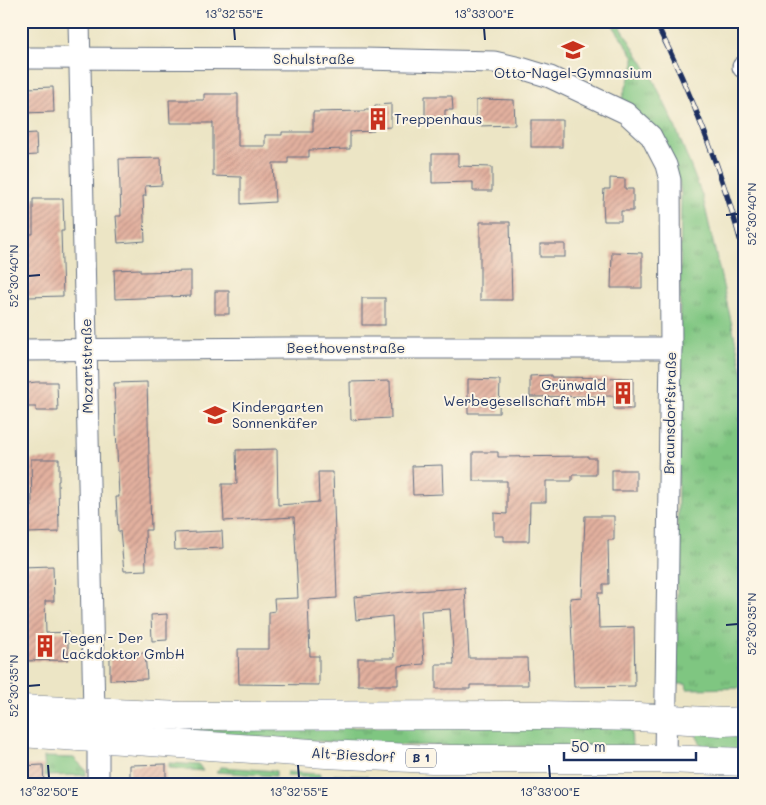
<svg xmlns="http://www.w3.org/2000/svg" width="766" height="805" viewBox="0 0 766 805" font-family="Mali,sans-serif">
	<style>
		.grass { fill: url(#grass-tufts); stroke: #4d7a70 }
		.building { fill: url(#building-hatch) }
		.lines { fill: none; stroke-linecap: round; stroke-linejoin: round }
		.minor-casing { stroke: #646f82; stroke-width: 23 }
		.primary-casing { stroke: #646f82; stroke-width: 29 }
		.minor { stroke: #fff; stroke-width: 21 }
		.primary { stroke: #fff; stroke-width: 28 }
		.rail-casing { stroke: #1b2f5e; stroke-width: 5.5 }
		.rail { stroke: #fcf5e5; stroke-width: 4; stroke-dasharray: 11; stroke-linecap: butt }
		.ticks { fill: none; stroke: #1b2f5e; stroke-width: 2 }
		.labels { text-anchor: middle; stroke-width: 4; stroke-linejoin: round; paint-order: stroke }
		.shield { fill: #fcf5e5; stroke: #5e6a86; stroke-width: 1 }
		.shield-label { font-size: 12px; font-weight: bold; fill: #1b2f5e }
		.street-label { font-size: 14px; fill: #1b2f5e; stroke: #fcf5e5 }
		.poi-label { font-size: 14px; fill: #1b2f5e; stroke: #fcf5e5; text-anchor: start }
		.neatline { fill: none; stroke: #1b2f5e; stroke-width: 2 }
		.ticks-label { font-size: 12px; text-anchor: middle; fill: #1b2f5e }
	</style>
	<defs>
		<pattern id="grass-tufts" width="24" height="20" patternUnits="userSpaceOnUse" patternTransform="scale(1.25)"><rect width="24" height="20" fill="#7fc681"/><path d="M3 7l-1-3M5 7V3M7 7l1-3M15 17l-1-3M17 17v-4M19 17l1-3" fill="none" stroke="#67a16d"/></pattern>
		<pattern id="building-hatch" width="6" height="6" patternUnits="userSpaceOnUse" patternTransform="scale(1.25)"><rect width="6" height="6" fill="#e3b19f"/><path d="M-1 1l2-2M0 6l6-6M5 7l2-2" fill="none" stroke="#b79085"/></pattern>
	</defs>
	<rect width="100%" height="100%" fill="#fcf5e5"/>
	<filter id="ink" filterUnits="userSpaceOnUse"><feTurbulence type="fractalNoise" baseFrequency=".02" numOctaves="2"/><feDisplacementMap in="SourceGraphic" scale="10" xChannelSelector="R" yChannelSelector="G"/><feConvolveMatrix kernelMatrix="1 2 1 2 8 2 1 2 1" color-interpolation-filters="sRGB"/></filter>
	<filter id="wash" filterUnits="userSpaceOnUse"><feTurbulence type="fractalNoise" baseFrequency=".0096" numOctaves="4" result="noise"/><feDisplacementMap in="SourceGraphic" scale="20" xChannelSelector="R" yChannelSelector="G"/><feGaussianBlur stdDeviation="1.12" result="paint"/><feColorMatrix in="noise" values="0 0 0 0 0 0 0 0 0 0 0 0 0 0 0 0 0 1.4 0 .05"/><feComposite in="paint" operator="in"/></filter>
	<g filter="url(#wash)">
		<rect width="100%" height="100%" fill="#ece5c5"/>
		<!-- grass -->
		<g class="grass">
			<polygon points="610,21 617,21 654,81 673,121 703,198 742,369 745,387 745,688 687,689 686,684 676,684 681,194 679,181 621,101 634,64 634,57"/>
			<polygon points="631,725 632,747 377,745 139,729"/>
			<polygon points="745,728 745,752 703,748 696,735 700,730"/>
			<polygon points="44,757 74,758 86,770 86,775 45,776"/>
			<polygon points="169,763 199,765 203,771 169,768"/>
			<polygon points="221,767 276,771 276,776 216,772"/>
			<polygon points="287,772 320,774 319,784 316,784 316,778 286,776"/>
			<polygon points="334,775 367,776 366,781 362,781 362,784 346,784 333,781"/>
		</g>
		<g id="blocks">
			<!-- building -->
			<g class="building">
				<polygon points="53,87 54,112 23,113 23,99 27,99 27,88"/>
				<polygon points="204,94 238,94 238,146 265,146 265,135 282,135 282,132 313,132 313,112 365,111 365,110 375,110 375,105 391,104 391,127 374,128 374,131 350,132 350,149 309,150 309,157 288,157 288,163 273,163 275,202 241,204 241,177 213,176 213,123 170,123 169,100 204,100"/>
				<polygon points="425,96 452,96 453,110 445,110 445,118 425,119"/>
				<polygon points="482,99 514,100 515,125 478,126 478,124 476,124 476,101"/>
				<rect x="531" y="120" width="31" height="27"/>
				<polygon points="36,133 37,155 21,156 21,134"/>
				<polygon points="432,154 458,154 458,166 492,167 492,191 473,191 473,182 432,183"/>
				<polygon points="161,158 162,185 145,186 146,196 143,196 145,241 118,243 116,216 121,216 119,159"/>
				<polygon points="610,178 625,179 625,189 633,189 633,211 621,211 621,221 604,221 603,203 604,189 610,189"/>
				<polygon points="33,199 63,199 64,231 61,231 63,296 28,297 26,234 33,234"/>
				<polygon points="480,222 510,222 512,300 480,300"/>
				<rect x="540" y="244" width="25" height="13"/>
				<polygon points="612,252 642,253 642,288 611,288"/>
				<polygon points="140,269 140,272 191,271 191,296 115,299 114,270"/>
				<rect x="215" y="291" width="14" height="23"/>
				<rect x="362" y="298" width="23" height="27"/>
				<polygon points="551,375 551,377 633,378 633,409 614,409 614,396 530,397 530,376"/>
				<polygon points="468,379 500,380 499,413 468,413"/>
				<polygon points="390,381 391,418 351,420 350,382"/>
				<polygon points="36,382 57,382 58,411 36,411 36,407 21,407 21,384"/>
				<polygon points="147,382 151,530 145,530 146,570 124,571 120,531 118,531 116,497 119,497 114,383"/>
				<polygon points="277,449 278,505 319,502 318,472 333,472 337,598 308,600 310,656 319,656 319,685 239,684 238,649 269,649 269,612 275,611 274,599 298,598 294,517 224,521 222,484 237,484 236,450"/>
				<polygon points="473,452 498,452 498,457 588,456 588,458 596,458 596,475 572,475 572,481 546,481 546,502 530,502 529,541 504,541 504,536 494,536 494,513 507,514 507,481 473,481"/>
				<polygon points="31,459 59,459 59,481 58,481 59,532 28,533 27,507 32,507"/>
				<polygon points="442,465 443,494 413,495 412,466"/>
				<rect x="612" y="470" width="24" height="21"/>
				<polygon points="585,516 614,516 614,540 608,540 609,584 603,584 603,593 598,593 599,628 634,627 635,686 574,687 570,598 582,597"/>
				<polygon points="222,531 223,548 175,550 174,533"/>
				<polygon points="53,566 54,601 45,601 46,633 68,632 68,660 21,661 21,567"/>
				<polygon points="465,588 469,658 527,658 528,685 470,685 470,689 436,689 436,664 454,664 450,609 421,611 424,664 398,666 398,685 358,685 358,658 394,658 392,616 356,620 354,597 414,591"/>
				<polygon points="167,614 167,640 152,641 151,615"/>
				<polygon points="145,653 147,679 110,680 110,654"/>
				<polygon points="166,764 166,784 130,784 130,765"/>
				<polygon points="43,765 44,784 21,784 21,766"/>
			</g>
		</g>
	</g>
	<g filter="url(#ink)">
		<use href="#blocks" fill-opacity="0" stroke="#646f82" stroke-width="1"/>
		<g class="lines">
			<defs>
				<g id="minor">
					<polyline points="79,21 94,712"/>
					<polyline points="21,58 363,59 494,62 524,69 550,77 626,113 651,136 666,165 670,180 671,348 665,759"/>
					<polyline points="743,67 745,67"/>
					<polyline points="21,350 286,348 671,348"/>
					<polyline points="98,784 98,738"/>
				</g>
				<g id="primary">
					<polyline points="21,709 182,716 539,715 638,717 722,722 745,721"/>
					<polyline points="21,733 326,754 432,759 665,759 745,762"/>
				</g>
			</defs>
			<!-- minor casing -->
			<use href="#minor" class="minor-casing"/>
			<!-- primary casing -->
			<use href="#primary" class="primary-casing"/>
			<!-- minor -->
			<use href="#minor" class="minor"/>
			<!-- primary -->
			<use href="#primary" class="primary"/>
			<defs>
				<path id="rail" d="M 655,21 C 693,96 723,175 745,256"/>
			</defs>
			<!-- rail casing -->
			<use href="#rail" class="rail-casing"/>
			<!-- rail -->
			<use href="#rail" class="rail"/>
		</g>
	</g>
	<!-- ticks -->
	<path class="ticks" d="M 234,28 L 235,40M 484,28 L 485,40M 726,215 L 738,214M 28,276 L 40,275M 726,625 L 738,624M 28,686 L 40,685M 48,765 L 49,778M 298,765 L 299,778M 549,765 L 550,778"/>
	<!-- icons -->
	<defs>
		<symbol id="school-bare" viewBox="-9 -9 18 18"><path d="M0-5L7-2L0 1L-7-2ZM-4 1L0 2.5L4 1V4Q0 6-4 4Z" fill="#c8321e" stroke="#fcf5e5" stroke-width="2.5" paint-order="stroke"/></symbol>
		<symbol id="building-bare" viewBox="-9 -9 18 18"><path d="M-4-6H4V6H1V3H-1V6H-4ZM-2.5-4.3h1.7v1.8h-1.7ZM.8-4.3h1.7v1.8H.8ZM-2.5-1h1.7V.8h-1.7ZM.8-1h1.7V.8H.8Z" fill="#c8321e" stroke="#fcf5e5" stroke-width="2.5" paint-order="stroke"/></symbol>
	</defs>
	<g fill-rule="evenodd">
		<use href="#school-bare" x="557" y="34" width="32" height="32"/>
		<use href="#building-bare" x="362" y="103" width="32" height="32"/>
		<use href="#building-bare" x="607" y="377" width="32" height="32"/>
		<use href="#school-bare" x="199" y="399" width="32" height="32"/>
		<use href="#building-bare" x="29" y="630" width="32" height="32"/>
	</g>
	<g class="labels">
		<!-- shield labels -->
		<rect class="shield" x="406" y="748.5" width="30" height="19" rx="4"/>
		<g class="shield-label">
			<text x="421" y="762">B 1</text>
		</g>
		<!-- street labels -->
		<g class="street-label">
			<text x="314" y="64">Schulstraße</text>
			<text x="346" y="353">Beethovenstraße</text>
			<text transform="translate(87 366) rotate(-91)" y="5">Mozartstraße</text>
			<text transform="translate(670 413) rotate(-89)" y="5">Braunsdorfstraße</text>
			<text transform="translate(353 755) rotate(3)" y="5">Alt-Biesdorf</text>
		</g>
		<!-- poi labels -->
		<g class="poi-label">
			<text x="573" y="78" text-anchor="middle">Otto-Nagel-Gymnasium</text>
			<text x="394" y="124">Treppenhaus</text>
			<text x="606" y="390" text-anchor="end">Grünwald<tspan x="606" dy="16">Werbegesellschaft mbH</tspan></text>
			<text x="232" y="412">Kindergarten<tspan x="232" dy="16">Sonnenkäfer</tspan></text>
			<text x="62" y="643">Tegen - Der<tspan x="62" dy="16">Lackdoktor GmbH</tspan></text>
		</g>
	</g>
	<!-- margin -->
	<rect width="766" height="805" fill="none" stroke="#fcf5e5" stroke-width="55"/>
	<!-- scale -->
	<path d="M564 752v8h132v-8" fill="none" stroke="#1b2f5e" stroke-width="2.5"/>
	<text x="571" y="752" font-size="15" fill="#1b2f5e" stroke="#fcf5e5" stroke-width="4" paint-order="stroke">50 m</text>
	<rect x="28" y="28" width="710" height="750" class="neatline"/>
	<g class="ticks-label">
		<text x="234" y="18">13°32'55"E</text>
		<text x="484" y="18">13°33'00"E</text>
		<text transform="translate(752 214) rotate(-90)" y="4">52°30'40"N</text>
		<text transform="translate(14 276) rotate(-90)" y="4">52°30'40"N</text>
		<text transform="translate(752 624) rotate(-90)" y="4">52°30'35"N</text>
		<text transform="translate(14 686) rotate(-90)" y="4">52°30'35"N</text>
		<text x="49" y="796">13°32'50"E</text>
		<text x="299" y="796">13°32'55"E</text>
		<text x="550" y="796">13°33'00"E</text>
	</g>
</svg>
